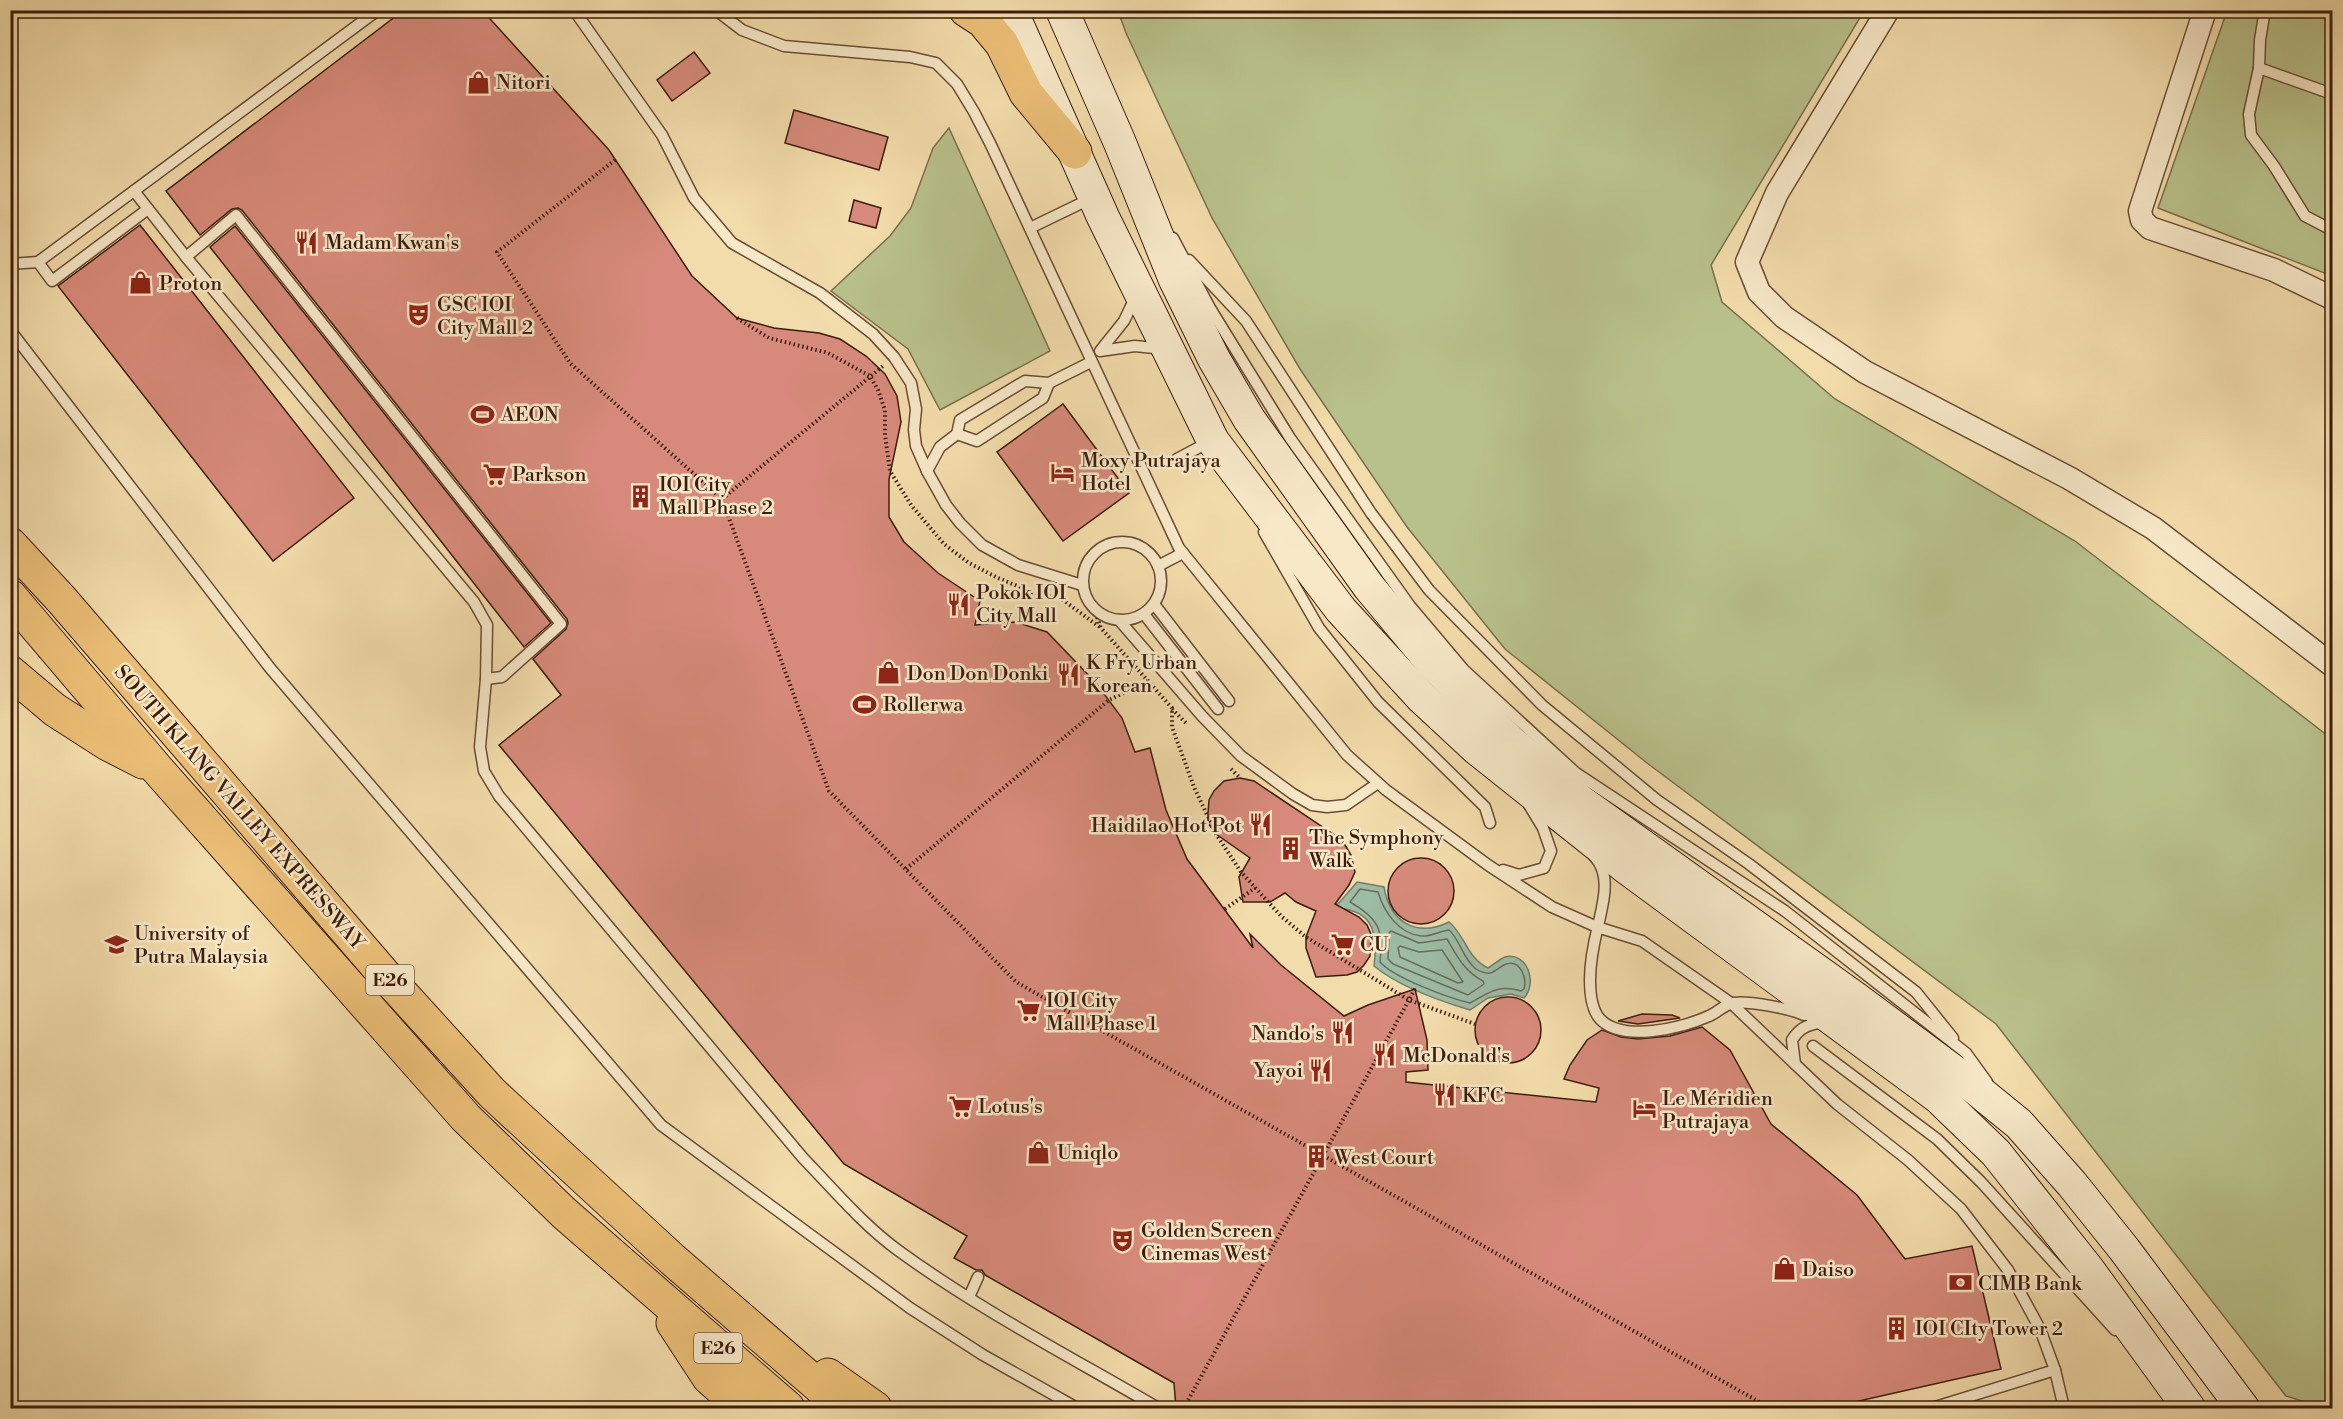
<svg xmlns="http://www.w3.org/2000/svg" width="2343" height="1419" viewBox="0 0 2343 1419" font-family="'Libre Bodoni',serif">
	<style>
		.green { fill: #b9c18b; stroke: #7a6e4c; stroke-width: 1.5 }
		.water { fill: #9cbca6; stroke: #767c69; stroke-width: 1.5 }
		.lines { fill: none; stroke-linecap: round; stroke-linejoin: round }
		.shore { stroke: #6c6c5a; stroke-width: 1.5 }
		.building { fill: #d78a7b; stroke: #3c1c0d; stroke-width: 1.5 }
		.lane-casing { stroke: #6a4c34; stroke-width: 13 }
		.street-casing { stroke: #6a4c34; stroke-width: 25 }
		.secondary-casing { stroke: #3c1c0d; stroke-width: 34 }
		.primary-casing { stroke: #3c1c0d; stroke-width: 35 }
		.highway-casing { stroke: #3c1c0d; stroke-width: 35 }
		.path { stroke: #3c1c0d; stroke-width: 4; stroke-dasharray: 1.5 3; stroke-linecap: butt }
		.lane { stroke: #f7e8c8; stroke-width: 10 }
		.street { stroke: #f7e8c8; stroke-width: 22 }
		.secondary { stroke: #f7e8c8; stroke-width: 32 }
		.primary { stroke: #eabe76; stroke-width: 33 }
		.highway { stroke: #eabe76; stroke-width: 33 }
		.labels { text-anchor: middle; stroke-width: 5; stroke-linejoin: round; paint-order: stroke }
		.shield { fill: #f7e8c8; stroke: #745945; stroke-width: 1.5 }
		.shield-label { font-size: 18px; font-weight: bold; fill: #3c1c0d }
		.poi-label { font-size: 20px; fill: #3c1c0d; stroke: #f7e8c8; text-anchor: start }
		.street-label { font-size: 20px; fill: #3c1c0d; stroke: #f7e8c8 }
	</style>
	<rect width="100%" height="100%" fill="#f3dcab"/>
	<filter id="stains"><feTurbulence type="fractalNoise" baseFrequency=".00333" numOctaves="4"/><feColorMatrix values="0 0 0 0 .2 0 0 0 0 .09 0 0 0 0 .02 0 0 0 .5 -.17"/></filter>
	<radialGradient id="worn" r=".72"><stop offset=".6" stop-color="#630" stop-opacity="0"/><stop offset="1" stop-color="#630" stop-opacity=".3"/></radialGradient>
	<!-- green -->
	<g class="green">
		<polygon points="1118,11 1864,11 1711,265 1722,302 1835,399 2075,541 2332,739 2332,1408 2324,1408 2286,1396 1996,1024 1647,763 1505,649 1407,527 1300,369 1212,218 1126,33"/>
		<polygon points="2227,11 2332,11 2332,276 2158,208"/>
		<polygon points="949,128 1050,351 940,410 908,349 831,291 890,236 911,208 933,148"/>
	</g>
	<!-- water -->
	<path class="water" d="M 1357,882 L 1384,887 C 1390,922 1416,938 1449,922 C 1465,935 1467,958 1488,968 C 1493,965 1500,959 1505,957 C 1527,951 1538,983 1524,998 L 1511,994 L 1488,998 L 1470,1010 C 1440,1001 1398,986 1374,966 C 1379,927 1370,907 1328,908 L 1339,903 Z"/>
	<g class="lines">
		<!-- shore -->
		<g class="shore">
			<path d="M 1360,889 L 1378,892 C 1384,912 1398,933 1421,936 C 1430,937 1440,931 1449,930 C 1460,939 1462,958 1476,969 C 1479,971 1486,974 1490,973 C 1496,972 1500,966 1506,964 C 1521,959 1527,979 1524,989 L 1521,991 C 1497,984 1489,993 1470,1003 C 1449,998 1394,978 1380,962 C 1384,929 1378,918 1350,902 Z"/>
			<path d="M 1391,931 L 1419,943 L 1447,939 C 1457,956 1464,971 1483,981 L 1484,984 L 1468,995 L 1393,964 L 1388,959 L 1389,933 Z"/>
			<polygon points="1400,946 1419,952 1442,950 1463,982 1458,983 1400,957 1398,948"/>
		</g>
	</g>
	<!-- building -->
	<g class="building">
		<polygon points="404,10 482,10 609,150 692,276 737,318 774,328 819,333 840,339 866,356 885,374 897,396 901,422 889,479 889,517 904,542 938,573 980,601 975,625 1015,622 1047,632 1096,683 1122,718 1135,752 1150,748 1166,810 1187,859 1253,948 1250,934 1281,965 1344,1016 1368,1005 1415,989 1427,1040 1428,1070 1406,1072 1406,1082 1596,1102 1599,1088 1564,1079 1570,1065 1587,1040 1602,1030 1621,1037 1638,1039 1670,1036 1702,1027 1730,1050 1771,1124 1857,1195 1905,1259 1972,1246 2001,1369 1828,1408 1218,1408 1209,1404 1202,1408 1176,1408 1174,1383 985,1275 982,1270 976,1270 954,1258 967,1236 844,1164 499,745 561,695 533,659 566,629 568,623 567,619 242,210 238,208 232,209 200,235 166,191"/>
		<polygon points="694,52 710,73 672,101 657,80"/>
		<polygon points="794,110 888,137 879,170 785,143"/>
		<polygon points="854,200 881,208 876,228 849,221"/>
		<polygon points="140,225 354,498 273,561 58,286"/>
		<polygon points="235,226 551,623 524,647 210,247"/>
		<polygon points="1063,404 1129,493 1063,541 997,452"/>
		<polygon points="1240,778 1254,781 1342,840 1351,855 1355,872 1349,885 1335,904 1359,917 1367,925 1371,934 1370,956 1364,965 1357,972 1347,975 1316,977 1306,948 1306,937 1316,911 1296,902 1285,893 1270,902 1243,902 1239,877 1250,858 1216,834 1208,823 1208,813 1209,800 1214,791 1224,781"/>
		<circle cx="1421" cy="891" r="33"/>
		<circle cx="1508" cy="1030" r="33"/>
		<polygon points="1642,1014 1672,1015 1680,1018 1638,1024 1618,1021"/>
	</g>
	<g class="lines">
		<defs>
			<g id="lane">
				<polyline points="574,10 662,135 694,198 732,243 820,293 873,334 894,357 911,383 916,409 914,430 916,446 927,471 946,505 960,523 982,545 1018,565 1082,585"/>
				<polyline points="716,10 742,30 784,46 910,57 936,63 957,84 974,112 990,143 1179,548 1347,755 1386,790 1488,865 1552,907 1597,927 1642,941 1731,1003 1837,1104 1908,1160 1961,1209 2008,1270 2040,1329 2055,1370 2064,1408"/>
				<polyline points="2265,10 2260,40 2259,68 2332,94"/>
				<polyline points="2259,68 2249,114 2251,135 2274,166 2305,216 2332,230"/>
				<path d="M 134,191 L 186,257 L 474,602 L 487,625 L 486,679 L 480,747 L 484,771 L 499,796 L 803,1158 C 834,1190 863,1225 899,1251 C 980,1310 1071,1357 1158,1408"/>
				<polyline points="1030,228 1092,198"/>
				<polyline points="1173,238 1210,308 1290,438 1410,606 1464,670 1576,773 1785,911 1966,1053 1987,1082"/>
				<polyline points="186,257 236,215 561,624 502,677 486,679"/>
				<polyline points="1189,260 1246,321 1371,513 1429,590 1542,705 1657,800 1749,864 1916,992 1953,1038"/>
				<polyline points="38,262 52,281 148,209"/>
				<polyline points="10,264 38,262 378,10"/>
				<polyline points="1135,298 1124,321 1100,351 1135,346 1163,349"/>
				<polyline points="10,330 270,668 661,1125 910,1308 983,1355 1077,1408"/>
				<polyline points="957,434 977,441 1043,398 1049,383"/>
				<polyline points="1177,459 1211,441"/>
				<polyline points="927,471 940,447 957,434 960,420 1025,381 1049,383 1091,362"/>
				<polyline points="1264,532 1319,628 1378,702 1485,807 1490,823"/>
				<circle cx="1122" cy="581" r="39"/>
				<polyline points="1158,566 1183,553"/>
				<polyline points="1154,604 1229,701"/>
				<polyline points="1144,614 1218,709"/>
				<polyline points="1119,620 1202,716 1241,756 1293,794 1312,805 1327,807 1346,805 1378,783"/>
				<path d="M 1594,856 C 1612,875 1603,903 1598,926 C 1594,942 1590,963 1590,980 C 1590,992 1591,1009 1600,1019 C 1623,1043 1682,1028 1709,1016 C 1717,1013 1725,1004 1733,1003 C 1749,1001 1789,1008 1804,1015"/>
				<polyline points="1503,870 1519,875 1544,868 1551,851 1543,828 1529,805"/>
				<polyline points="1813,1046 1937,1139 1981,1182 2115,1330"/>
				<path d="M 1795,1064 L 1792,1040 C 1799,1029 1806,1025 1819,1023"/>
				<polyline points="969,1297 978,1277"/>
				<polyline points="1932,1408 2055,1370"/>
			</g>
			<g id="street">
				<polyline points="1888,10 1777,193 1747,262 1759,292 1784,317 1865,372 2069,478 2153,528 2332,665"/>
				<polyline points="2205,10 2140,211 2142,220 2150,228 2274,270 2332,298"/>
			</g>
			<g id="secondary">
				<polyline points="1011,10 1103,217 1213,441 1341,610 1421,697 1477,749 1624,866 1938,1097 1996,1153 2088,1269 2189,1408"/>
				<polyline points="1062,10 1120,143 1175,280 1214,359 1249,419 1369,587 1433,664 1511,742 1580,801 1854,997 1959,1075 2019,1124 2072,1184 2124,1249 2243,1408"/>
			</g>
			<polyline id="primary" points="966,10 983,21 1002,44 1026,93 1075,152"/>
			<g id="highway">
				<polyline points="10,544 61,599 383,973 492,1093 672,1259 844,1408"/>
				<polyline points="10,596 158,770 466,1118 564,1213 788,1408"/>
				<polyline points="10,672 55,710 108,744 143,762"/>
				<polyline points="673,1323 709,1378 743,1408"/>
				<polyline points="828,1375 875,1408"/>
			</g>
		</defs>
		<!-- lane casing -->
		<use href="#lane" class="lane-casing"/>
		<!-- street casing -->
		<use href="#street" class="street-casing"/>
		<!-- secondary casing -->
		<use href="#secondary" class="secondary-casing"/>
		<!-- primary casing -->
		<use href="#primary" class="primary-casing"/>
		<!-- highway casing -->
		<use href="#highway" class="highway-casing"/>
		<!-- path -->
		<g class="path">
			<polyline points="615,160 497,252 570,363 722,499 829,791 1016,982 1770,1408"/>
			<polyline points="737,318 769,338 828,353 870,376 878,390 885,410 885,435 890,471 911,505 944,544 969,563 998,578 1032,592 1063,600 1101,628"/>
			<polyline points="722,499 883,366"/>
			<polyline points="1094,609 1101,628 1172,708 1172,727 1194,787 1216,834 1241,872 1282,917 1306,937 1409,1000 1475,1024"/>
			<polyline points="1172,709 1186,723"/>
			<polyline points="1231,769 1240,778"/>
			<polyline points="906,869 1109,700 1148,681"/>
			<polyline points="1225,909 1255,888"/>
			<polyline points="1186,1404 1415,989"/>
		</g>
		<!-- lane -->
		<use href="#lane" class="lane"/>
		<!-- street -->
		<use href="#street" class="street"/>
		<!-- secondary -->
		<use href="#secondary" class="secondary"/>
		<!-- primary -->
		<use href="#primary" class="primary"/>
		<!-- highway -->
		<use href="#highway" class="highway"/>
	</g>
	<!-- icons -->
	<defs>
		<symbol id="shop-bare" viewBox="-9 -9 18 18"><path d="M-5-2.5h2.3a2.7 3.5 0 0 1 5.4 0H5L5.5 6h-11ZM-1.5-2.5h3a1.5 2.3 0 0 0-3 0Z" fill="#8f2418" stroke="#f7e8c8" stroke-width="2.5" paint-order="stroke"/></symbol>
		<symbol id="restaurant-bare" viewBox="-9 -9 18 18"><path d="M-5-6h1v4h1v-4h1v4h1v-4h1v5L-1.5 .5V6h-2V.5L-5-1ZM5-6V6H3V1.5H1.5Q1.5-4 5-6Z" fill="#8f2418" stroke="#f7e8c8" stroke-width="2.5" paint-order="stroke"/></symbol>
		<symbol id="theatre-bare" viewBox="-9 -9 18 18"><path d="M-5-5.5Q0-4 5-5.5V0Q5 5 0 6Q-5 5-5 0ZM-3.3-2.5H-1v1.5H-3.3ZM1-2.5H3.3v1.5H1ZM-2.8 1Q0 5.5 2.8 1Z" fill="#8f2418" stroke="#f7e8c8" stroke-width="2.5" paint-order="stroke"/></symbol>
		<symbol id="stadium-bare" viewBox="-9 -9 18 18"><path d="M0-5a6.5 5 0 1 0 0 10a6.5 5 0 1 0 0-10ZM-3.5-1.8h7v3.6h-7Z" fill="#8f2418" stroke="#f7e8c8" stroke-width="2.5" paint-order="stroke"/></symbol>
		<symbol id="hotel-bare" viewBox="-9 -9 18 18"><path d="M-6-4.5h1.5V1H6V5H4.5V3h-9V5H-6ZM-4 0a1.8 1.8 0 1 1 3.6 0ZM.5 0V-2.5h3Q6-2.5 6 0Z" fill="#8f2418" stroke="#f7e8c8" stroke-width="2.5" paint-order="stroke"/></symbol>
		<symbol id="supermarket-bare" viewBox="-9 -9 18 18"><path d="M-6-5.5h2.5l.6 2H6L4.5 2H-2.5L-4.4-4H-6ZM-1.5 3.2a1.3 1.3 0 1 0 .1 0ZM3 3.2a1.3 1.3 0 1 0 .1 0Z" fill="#8f2418" stroke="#f7e8c8" stroke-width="2.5" paint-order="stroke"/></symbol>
		<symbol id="building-bare" viewBox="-9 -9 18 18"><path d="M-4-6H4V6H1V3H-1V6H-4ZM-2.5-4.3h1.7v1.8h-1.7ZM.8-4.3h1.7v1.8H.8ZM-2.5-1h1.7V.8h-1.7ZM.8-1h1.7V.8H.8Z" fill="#8f2418" stroke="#f7e8c8" stroke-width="2.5" paint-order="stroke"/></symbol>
		<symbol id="university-bare" viewBox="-9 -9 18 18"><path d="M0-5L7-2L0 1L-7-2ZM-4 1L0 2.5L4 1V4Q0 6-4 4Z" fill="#8f2418" stroke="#f7e8c8" stroke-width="2.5" paint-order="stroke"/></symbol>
		<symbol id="bank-bare" viewBox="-9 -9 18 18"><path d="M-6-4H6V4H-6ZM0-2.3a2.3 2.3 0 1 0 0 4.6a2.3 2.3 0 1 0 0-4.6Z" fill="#8f2418" stroke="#f7e8c8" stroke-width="2.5" paint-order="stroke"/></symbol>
	</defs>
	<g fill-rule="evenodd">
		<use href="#shop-bare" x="462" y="66" width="33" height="33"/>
		<use href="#restaurant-bare" x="290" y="226" width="33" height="33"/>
		<use href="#shop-bare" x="124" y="266" width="33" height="33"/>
		<use href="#theatre-bare" x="402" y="298" width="33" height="33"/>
		<use href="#stadium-bare" x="466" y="398" width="33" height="33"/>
		<use href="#hotel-bare" x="1046" y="456" width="33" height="33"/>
		<use href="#supermarket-bare" x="478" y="458" width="33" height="33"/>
		<use href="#building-bare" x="624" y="480" width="33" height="33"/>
		<use href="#restaurant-bare" x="942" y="588" width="33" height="33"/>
		<use href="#shop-bare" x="872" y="656" width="33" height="33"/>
		<use href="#restaurant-bare" x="1052" y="658" width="33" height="33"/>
		<use href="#stadium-bare" x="848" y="688" width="33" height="33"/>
		<use href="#restaurant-bare" x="1244" y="808" width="33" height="33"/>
		<use href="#building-bare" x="1274" y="832" width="33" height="33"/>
		<use href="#university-bare" x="100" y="928" width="33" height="33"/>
		<use href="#supermarket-bare" x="1326" y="928" width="33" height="33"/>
		<use href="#supermarket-bare" x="1012" y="994" width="33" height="33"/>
		<use href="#restaurant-bare" x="1326" y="1016" width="33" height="33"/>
		<use href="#restaurant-bare" x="1368" y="1038" width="33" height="33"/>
		<use href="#restaurant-bare" x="1304" y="1054" width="33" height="33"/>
		<use href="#restaurant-bare" x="1428" y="1078" width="33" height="33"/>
		<use href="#supermarket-bare" x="944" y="1090" width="33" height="33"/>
		<use href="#hotel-bare" x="1628" y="1092" width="33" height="33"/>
		<use href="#shop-bare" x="1022" y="1136" width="33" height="33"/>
		<use href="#building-bare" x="1300" y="1140" width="33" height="33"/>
		<use href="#theatre-bare" x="1106" y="1224" width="33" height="33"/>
		<use href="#shop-bare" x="1768" y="1252" width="33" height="33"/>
		<use href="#bank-bare" x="1944" y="1266" width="33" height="33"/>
		<use href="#building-bare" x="1880" y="1312" width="33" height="33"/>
	</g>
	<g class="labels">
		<!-- shield labels -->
		<g class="shield">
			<rect x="366" y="965" width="48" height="30" rx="4.5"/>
			<rect x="694" y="1333" width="48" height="30" rx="4.5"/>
		</g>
		<g class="shield-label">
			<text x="390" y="986">E26</text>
			<text x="718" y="1354">E26</text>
		</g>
		<!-- poi labels -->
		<g class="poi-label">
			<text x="496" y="89">Nitori</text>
			<text x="325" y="249">Madam Kwan's</text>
			<text x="159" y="290">Proton</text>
			<text x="437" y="311">GSC IOI<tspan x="437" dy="23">City Mall 2</tspan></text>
			<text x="501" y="421">AEON</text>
			<text x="1081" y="467">Moxy Putrajaya<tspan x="1081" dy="23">Hotel</tspan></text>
			<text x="512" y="481">Parkson</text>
			<text x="659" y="491">IOI City<tspan x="659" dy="23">Mall Phase 2</tspan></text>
			<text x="976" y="599">Pokok IOI<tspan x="976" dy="23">City Mall</tspan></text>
			<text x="1086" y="669">K Fry Urban<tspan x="1086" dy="23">Korean</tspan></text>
			<text x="907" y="680">Don Don Donki</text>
			<text x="883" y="711">Rollerwa</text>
			<text x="1242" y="832" text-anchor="end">Haidilao Hot Pot</text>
			<text x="1309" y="844">The Symphony<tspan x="1309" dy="23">Walk</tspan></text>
			<text x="134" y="940">University of<tspan x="134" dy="23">Putra Malaysia</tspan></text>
			<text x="1360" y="951">CU</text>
			<text x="1046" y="1007">IOI City<tspan x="1046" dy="23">Mall Phase 1</tspan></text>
			<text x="1324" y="1040" text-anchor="end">Nando's</text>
			<text x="1403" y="1062">McDonald's</text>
			<text x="1303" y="1077" text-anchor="end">Yayoi</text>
			<text x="1462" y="1102">KFC</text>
			<text x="1662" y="1105">Le Méridien<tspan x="1662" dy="23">Putrajaya</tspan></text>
			<text x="978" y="1113">Lotus's</text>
			<text x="1057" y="1159">Uniqlo</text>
			<text x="1334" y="1164">West Court</text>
			<text x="1141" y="1237">Golden Screen<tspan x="1141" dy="23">Cinemas West</tspan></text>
			<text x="1802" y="1276">Daiso</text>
			<text x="1978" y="1290">CIMB Bank</text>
			<text x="1915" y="1335">IOI CIty Tower 2</text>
		</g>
		<!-- street labels -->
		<g class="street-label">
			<text transform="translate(240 807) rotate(49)" y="7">SOUTH KLANG VALLEY EXPRESSWAY</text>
		</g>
	</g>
	<!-- margin -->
	<rect width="2343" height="1419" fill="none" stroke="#f3dcab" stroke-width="36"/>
	<rect x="12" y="12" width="2319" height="1395" fill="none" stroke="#3c1c0d" stroke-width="3"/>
	<rect x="18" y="18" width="2307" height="1383" fill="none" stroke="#3c1c0d" stroke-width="1.5"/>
	<rect width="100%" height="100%" filter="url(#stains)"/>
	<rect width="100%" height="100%" fill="url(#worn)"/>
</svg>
